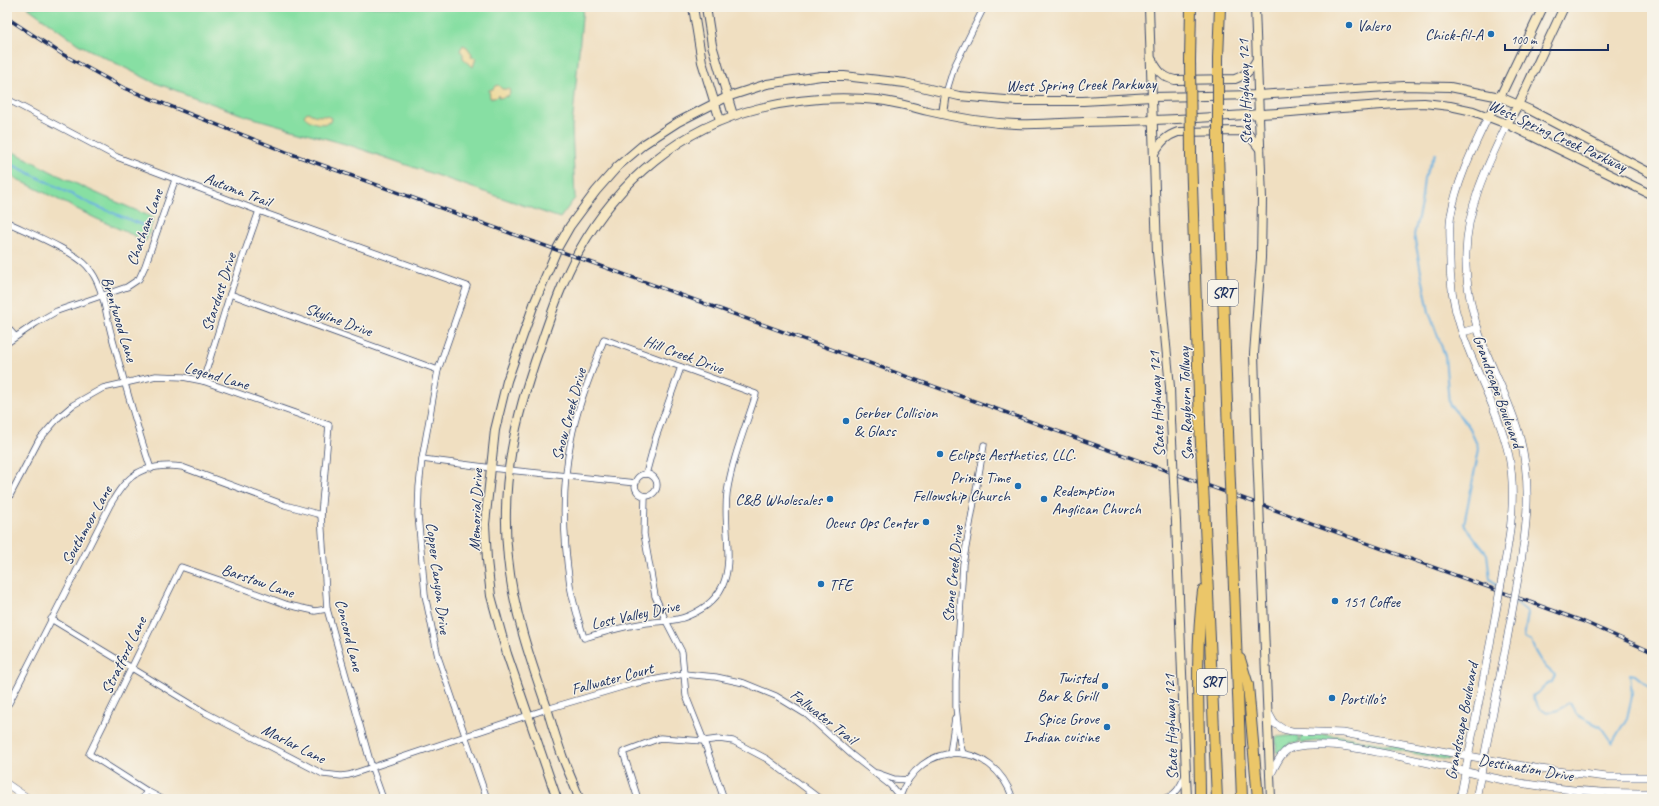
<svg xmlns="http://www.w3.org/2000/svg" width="1659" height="806" viewBox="0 0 1659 806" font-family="Caveat,sans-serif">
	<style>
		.green { fill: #87dfa3; stroke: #518780 }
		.sand { fill: #eeda9e; stroke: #84847e }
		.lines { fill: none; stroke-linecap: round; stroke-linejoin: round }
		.stream { stroke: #69b0e0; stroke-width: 2 }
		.minor-casing { stroke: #3b496d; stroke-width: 7 }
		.tertiary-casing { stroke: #3b496d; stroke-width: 8 }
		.secondary-casing { stroke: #3b496d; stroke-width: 10 }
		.motorway-casing { stroke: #3b496d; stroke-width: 12 }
		.minor { stroke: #fff; stroke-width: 5.5 }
		.tertiary { stroke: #fff; stroke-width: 7 }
		.secondary { stroke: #f7e8c3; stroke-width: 8 }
		.motorway { stroke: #ebc669; stroke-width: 10 }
		.rail-casing { stroke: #1b2f5e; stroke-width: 3.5 }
		.rail { stroke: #f7f3e8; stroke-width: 2; stroke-dasharray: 6; stroke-linecap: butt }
		.tertiary-bridge-casing { stroke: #3b496d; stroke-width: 8; stroke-linecap: butt }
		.secondary-bridge-casing { stroke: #3b496d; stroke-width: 10; stroke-linecap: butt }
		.motorway-bridge-casing { stroke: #3b496d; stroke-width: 12; stroke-linecap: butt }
		.tertiary-bridge { stroke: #fff; stroke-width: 7 }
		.secondary-bridge { stroke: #f7e8c3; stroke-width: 8 }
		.motorway-bridge { stroke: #ebc669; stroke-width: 10 }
		.poi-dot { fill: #1f6fb2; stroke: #f7f3e8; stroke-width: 1.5 }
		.labels { text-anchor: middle; stroke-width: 3; stroke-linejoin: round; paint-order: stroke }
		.shield { fill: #f7f3e8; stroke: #5d6a87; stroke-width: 1 }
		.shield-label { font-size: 15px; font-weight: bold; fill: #1b2f5e }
		.poi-label { font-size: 16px; fill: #1b2f5e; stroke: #f7f3e8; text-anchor: start }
		.street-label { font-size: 16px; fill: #1b2f5e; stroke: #f7f3e8 }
	</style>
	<rect width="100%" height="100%" fill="#f7f3e8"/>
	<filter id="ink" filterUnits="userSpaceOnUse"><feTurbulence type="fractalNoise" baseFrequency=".025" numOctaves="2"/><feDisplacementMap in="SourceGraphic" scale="8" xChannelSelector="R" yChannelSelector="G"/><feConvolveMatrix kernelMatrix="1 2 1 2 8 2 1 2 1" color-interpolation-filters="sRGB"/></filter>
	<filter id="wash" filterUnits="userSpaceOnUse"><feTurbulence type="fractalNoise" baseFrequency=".012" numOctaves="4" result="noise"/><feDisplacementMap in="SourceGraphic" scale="16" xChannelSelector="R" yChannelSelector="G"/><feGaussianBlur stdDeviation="0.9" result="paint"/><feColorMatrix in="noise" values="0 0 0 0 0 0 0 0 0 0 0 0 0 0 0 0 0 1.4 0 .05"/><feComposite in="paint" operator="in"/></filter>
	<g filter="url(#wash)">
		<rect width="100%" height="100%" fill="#f0dfc1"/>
		<!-- green -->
		<g class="green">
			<polygon points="27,7 583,7 572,127 575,198 560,218 352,146 243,115 153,82 78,44"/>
			<path d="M 7,150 C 25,156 39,166 56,174 C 88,190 121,204 154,218 L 146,241 L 95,218 L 7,174 Z"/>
			<path d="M 1317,734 L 1341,736 L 1449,756 L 1448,760 C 1400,752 1351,735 1302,743 L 1300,741 L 1301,735 Z"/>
			<polygon points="1297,735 1299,741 1298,743 1290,744 1278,753 1276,752 1276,737"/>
		</g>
		<!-- sand -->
		<g class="sand">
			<polygon points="463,45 467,47 472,54 471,57 476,58 473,67 463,58 463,54 460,50"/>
			<polygon points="498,85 502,89 509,89 510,93 508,96 499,98 498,95 495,98 490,98 489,90 493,89 495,86"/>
			<path d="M 308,112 C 317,119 323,113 331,118 L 330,122 C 322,126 310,123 304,116 L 306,113 Z"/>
		</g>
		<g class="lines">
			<!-- stream -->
			<g class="stream">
				<polyline points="1435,154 1424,178 1421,204 1414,235 1429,312 1445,356 1449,404 1468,425 1479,449 1464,524 1487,554 1490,579 1498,586"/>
				<polyline points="7,162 91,204 145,226"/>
				<path d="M 1515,602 L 1528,613 L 1524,638 L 1531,641 C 1535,654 1544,667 1555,675 L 1552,682 C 1544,685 1540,693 1532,696 L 1539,708 L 1547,713 L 1559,710 L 1569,702 L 1577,715 L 1601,727 L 1612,743 L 1627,718 L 1632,696 L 1630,674 L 1635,675 L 1652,689"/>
			</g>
		</g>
	</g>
	<g filter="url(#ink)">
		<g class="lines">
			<defs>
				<g id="minor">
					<polyline points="946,93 954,67 984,7"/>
					<polyline points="7,99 117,157 259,211 467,286 438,370 422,459 419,487 418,515 425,595 438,657 487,799"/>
					<path d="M 7,222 C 27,232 74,251 87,266 C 104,285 105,313 112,337 C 124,381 136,425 151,469"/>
					<polyline points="230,294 438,370"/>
					<polyline points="7,327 15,336"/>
					<path d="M 604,339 L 756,394 C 746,426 732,459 727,493 C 721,541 748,591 688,616 C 675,622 660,621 646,623 C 625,626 604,632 584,638 C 579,621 573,603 570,585 C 563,537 561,489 571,440 C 577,406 592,372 604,339 Z"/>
					<polyline points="7,343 36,323 57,311 127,287 139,279 145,266 175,180"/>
					<polyline points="203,381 230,294 259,211"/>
					<polyline points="422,459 508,470 636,483"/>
					<polyline points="646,474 656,437 681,367"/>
					<circle cx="646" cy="485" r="11"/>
					<polyline points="645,496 644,534 655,596 666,621 682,652 686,696 704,741 724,799"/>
					<polyline points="7,501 39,440 59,417 73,405 103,388 156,376 183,377 203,381 329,425 321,515 327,609 372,768 383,799"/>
					<polyline points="51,619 206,713 323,774 341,776 349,775 547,709 632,684 684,674 716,677 744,683 776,696 807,715 853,756 890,785 900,797"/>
					<path d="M 7,701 L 9,703 L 110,505 C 116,495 123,483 133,476 C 145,466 167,465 182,467 L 285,505 L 321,515"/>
					<polyline points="950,754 955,718"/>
					<polyline points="963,754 960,743 956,707 956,681 963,564 984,445"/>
					<polyline points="877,773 894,779 908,780"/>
					<polyline points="142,799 147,791"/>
					<polyline points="162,799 147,791 89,754 181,567 225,582 288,605 315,611 327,609"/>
					<polyline points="638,799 623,752 660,738 704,741 719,739 733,741 767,759 820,799"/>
					<path d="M 899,799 C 919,738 993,738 1013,799"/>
					<path d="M 1163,799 C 1176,796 1180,787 1185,776"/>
				</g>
				<g id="tertiary">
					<path d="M 1488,117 C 1473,149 1457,180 1451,215 C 1449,224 1450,234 1450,243 C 1449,271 1451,299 1460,326 C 1474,370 1499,411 1509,456 C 1516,493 1511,531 1504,567"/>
					<path d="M 1507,124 C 1487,166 1467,206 1466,253 C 1465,280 1471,308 1479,333 C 1491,369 1511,401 1520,438 C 1532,484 1527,527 1519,573"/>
					<polyline points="1463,332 1478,328"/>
					<polyline points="1268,712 1274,723 1283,729 1292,731 1343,733 1540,769 1607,777 1652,777"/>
					<path d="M 1270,776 C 1276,765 1281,750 1294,747 C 1328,740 1364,750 1397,756 C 1424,762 1452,768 1480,775 C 1536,788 1594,794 1652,793"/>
					<polyline points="7,784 29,799"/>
					<polyline points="1460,799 1492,634"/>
					<polyline points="1476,799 1507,640"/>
				</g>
				<g id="secondary">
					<polyline points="693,7 702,62 720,120"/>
					<polyline points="706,7 712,45 733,115"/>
					<polyline points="1149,7 1157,252 1170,387 1171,420"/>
					<polyline points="1255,7 1262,199 1261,258 1254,354 1257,451"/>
					<path d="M 1152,60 C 1158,71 1162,77 1175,80 L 1235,79 C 1246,75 1250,71 1256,61"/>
					<polyline points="943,114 946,93"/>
					<polyline points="1488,117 1500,97 1543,7"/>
					<polyline points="1507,124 1518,105 1564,7"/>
					<path d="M 1154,153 C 1161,142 1166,136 1178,132 L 1240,131 L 1249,135 L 1260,149"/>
					<polyline points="1176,522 1187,799"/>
					<polyline points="1261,552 1271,799"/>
					<polyline points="557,799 507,654 491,596 487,560 485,524 495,430 507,381 534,304 558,247 570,226 596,191 618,166 644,144 678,122 727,97 767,84 821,76 844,76 905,83 959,96 1017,101 1083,101 1152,97 1258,95 1404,86 1450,87 1500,97 1530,110 1652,174"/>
					<path d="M 579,799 C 575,785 568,772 563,758 C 557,742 552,725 547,708 C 530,659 513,610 508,558 C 500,483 515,417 540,347 C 551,315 562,281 579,251 C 618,181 681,127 760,108 C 798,99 838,96 878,100 C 895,102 912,107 928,111 C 957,118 987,123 1016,124 C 1038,125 1061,123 1083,122 C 1152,121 1221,117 1291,112 C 1335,109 1379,104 1424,103 L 1450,106 L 1473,111 L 1507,124 L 1652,195"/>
				</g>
				<g id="motorway">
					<polyline points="1218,58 1220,7"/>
					<polyline points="1190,60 1191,7"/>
					<polyline points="1218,154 1228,432"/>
					<polyline points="1191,155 1200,424"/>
					<polyline points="1205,525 1217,799"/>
					<polyline points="1232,535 1242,799"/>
					<polyline points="1240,659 1248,685 1258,799"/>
					<path d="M 1200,799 C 1200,730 1194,659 1203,591"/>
				</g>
			</defs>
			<!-- minor casing -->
			<use href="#minor" class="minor-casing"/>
			<!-- tertiary casing -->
			<use href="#tertiary" class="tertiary-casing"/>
			<!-- secondary casing -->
			<use href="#secondary" class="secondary-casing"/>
			<!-- motorway casing -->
			<use href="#motorway" class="motorway-casing"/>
			<!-- minor -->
			<use href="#minor" class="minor"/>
			<!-- tertiary -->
			<use href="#tertiary" class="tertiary"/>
			<!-- secondary -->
			<use href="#secondary" class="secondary"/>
			<!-- motorway -->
			<use href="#motorway" class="motorway"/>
			<defs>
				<polyline id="rail" points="7,18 62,54 124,88 286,152 1582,621 1652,652"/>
			</defs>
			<!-- rail casing -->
			<use href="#rail" class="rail-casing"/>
			<!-- rail -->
			<use href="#rail" class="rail"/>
			<defs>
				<g id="tertiary-bridge">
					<polyline points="1492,634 1504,567"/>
					<polyline points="1507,640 1519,573"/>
				</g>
				<g id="secondary-bridge">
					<polyline points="1171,420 1176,522"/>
					<polyline points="1257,451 1261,552"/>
				</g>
				<g id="motorway-bridge">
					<polyline points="1190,60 1191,155"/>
					<polyline points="1218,154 1218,58"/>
					<polyline points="1200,424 1205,525"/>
					<polyline points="1228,432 1232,535"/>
				</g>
			</defs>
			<!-- tertiary-bridge casing -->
			<use href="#tertiary-bridge" class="tertiary-bridge-casing"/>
			<!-- secondary-bridge casing -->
			<use href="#secondary-bridge" class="secondary-bridge-casing"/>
			<!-- motorway-bridge casing -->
			<use href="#motorway-bridge" class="motorway-bridge-casing"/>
			<!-- tertiary-bridge -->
			<use href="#tertiary-bridge" class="tertiary-bridge"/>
			<!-- secondary-bridge -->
			<use href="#secondary-bridge" class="secondary-bridge"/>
			<!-- motorway-bridge -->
			<use href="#motorway-bridge" class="motorway-bridge"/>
		</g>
	</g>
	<!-- markers -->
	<g class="poi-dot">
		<circle cx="1349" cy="25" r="4"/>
		<circle cx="1491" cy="34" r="4"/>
		<circle cx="846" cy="421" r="4"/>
		<circle cx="940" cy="454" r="4"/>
		<circle cx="1018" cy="486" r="4"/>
		<circle cx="830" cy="499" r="4"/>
		<circle cx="1044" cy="499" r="4"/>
		<circle cx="926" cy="522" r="4"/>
		<circle cx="821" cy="584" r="4"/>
		<circle cx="1335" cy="601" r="4"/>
		<circle cx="1105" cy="686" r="4"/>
		<circle cx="1332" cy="698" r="4"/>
		<circle cx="1107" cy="727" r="4"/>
	</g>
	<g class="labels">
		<!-- shield labels -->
		<g class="shield">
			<rect x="1208" y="280" width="30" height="26" rx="3"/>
			<rect x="1197" y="669" width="30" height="26" rx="3"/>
		</g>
		<g class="shield-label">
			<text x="1223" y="298">SRT</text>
			<text x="1212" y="687">SRT</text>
		</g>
		<!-- poi labels -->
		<g class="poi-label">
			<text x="1357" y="31">Valero</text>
			<text x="1483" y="40" text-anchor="end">Chick-fil-A</text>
			<text x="854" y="418">Gerber Collision<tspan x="854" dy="18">&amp; Glass</tspan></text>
			<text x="948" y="460">Eclipse Aesthetics, LLC.</text>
			<text x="1010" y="483" text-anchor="end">Prime Time<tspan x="1010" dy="18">Fellowship Church</tspan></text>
			<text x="1052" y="496">Redemption<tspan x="1052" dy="18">Anglican Church</tspan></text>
			<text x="822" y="505" text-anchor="end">C&amp;B Wholesales</text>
			<text x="918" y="528" text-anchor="end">Oceus Ops Center</text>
			<text x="829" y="590">TFE</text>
			<text x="1343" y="607">151 Coffee</text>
			<text x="1097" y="683" text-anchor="end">Twisted<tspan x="1097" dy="18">Bar &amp; Grill</tspan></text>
			<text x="1340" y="704">Portillo's</text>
			<text x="1099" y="724" text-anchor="end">Spice Grove<tspan x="1099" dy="18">Indian cuisine</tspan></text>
		</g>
		<!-- street labels -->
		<g class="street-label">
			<text transform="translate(1081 84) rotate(-1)" y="6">West Spring Creek Parkway</text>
			<text transform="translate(1244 92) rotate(-92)" y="6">State Highway 121</text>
			<text transform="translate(1558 135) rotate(25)" y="6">West Spring Creek Parkway</text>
			<text transform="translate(238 189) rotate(21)" y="6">Autumn Trail</text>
			<text transform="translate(144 227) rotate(-70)" y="6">Chatham Lane</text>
			<text transform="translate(218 292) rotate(-72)" y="6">Stardust Drive</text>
			<text transform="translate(120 319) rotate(73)" y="6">Brentwood Lane</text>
			<text transform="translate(339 319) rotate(20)" y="6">Skyline Drive</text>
			<text transform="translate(684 354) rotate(20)" y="6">Hill Creek Drive</text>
			<text transform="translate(217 375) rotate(16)" y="6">Legend Lane</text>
			<text transform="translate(1499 391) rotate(70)" y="6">Grandscape Boulevard</text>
			<text transform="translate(1156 404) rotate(-93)" y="6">State Highway 121</text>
			<text transform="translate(1185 404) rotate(-92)" y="6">Sam Rayburn Tollway</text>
			<text transform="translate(568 414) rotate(-75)" y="6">Snow Creek Drive</text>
			<text transform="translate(475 510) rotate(-88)" y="6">Memorial Drive</text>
			<text transform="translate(86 525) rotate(-61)" y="6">Southmoor Lane</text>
			<text transform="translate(952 574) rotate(-84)" y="6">Stone Creek Drive</text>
			<text transform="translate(439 578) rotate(83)" y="6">Copper Canyon Drive</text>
			<text transform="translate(258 580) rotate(19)" y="6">Barstow Lane</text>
			<text transform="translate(635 614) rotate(-12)" y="6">Lost Valley Drive</text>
			<text transform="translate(350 635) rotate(76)" y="6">Concord Lane</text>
			<text transform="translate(123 655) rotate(-64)" y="6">Stratford Lane</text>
			<text transform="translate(612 678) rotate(-15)" y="6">Fallwater Court</text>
			<text transform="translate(824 716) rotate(38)" y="6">Fallwater Trail</text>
			<text transform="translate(1461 721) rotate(-79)" y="6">Grandscape Boulevard</text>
			<text transform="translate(1170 727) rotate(-92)" y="6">State Highway 121</text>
			<text transform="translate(294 743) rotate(27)" y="6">Marlar Lane</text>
			<text transform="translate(1526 767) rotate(10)" y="6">Destination Drive</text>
		</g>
	</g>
	<!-- margin -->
	<rect width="1659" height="806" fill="none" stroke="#f7f3e8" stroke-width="24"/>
	<!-- scale -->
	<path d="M1505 44v6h103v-6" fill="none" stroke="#1b2f5e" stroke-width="2"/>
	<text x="1511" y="44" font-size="12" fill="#1b2f5e" stroke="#f7f3e8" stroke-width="3" paint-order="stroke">100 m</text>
</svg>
